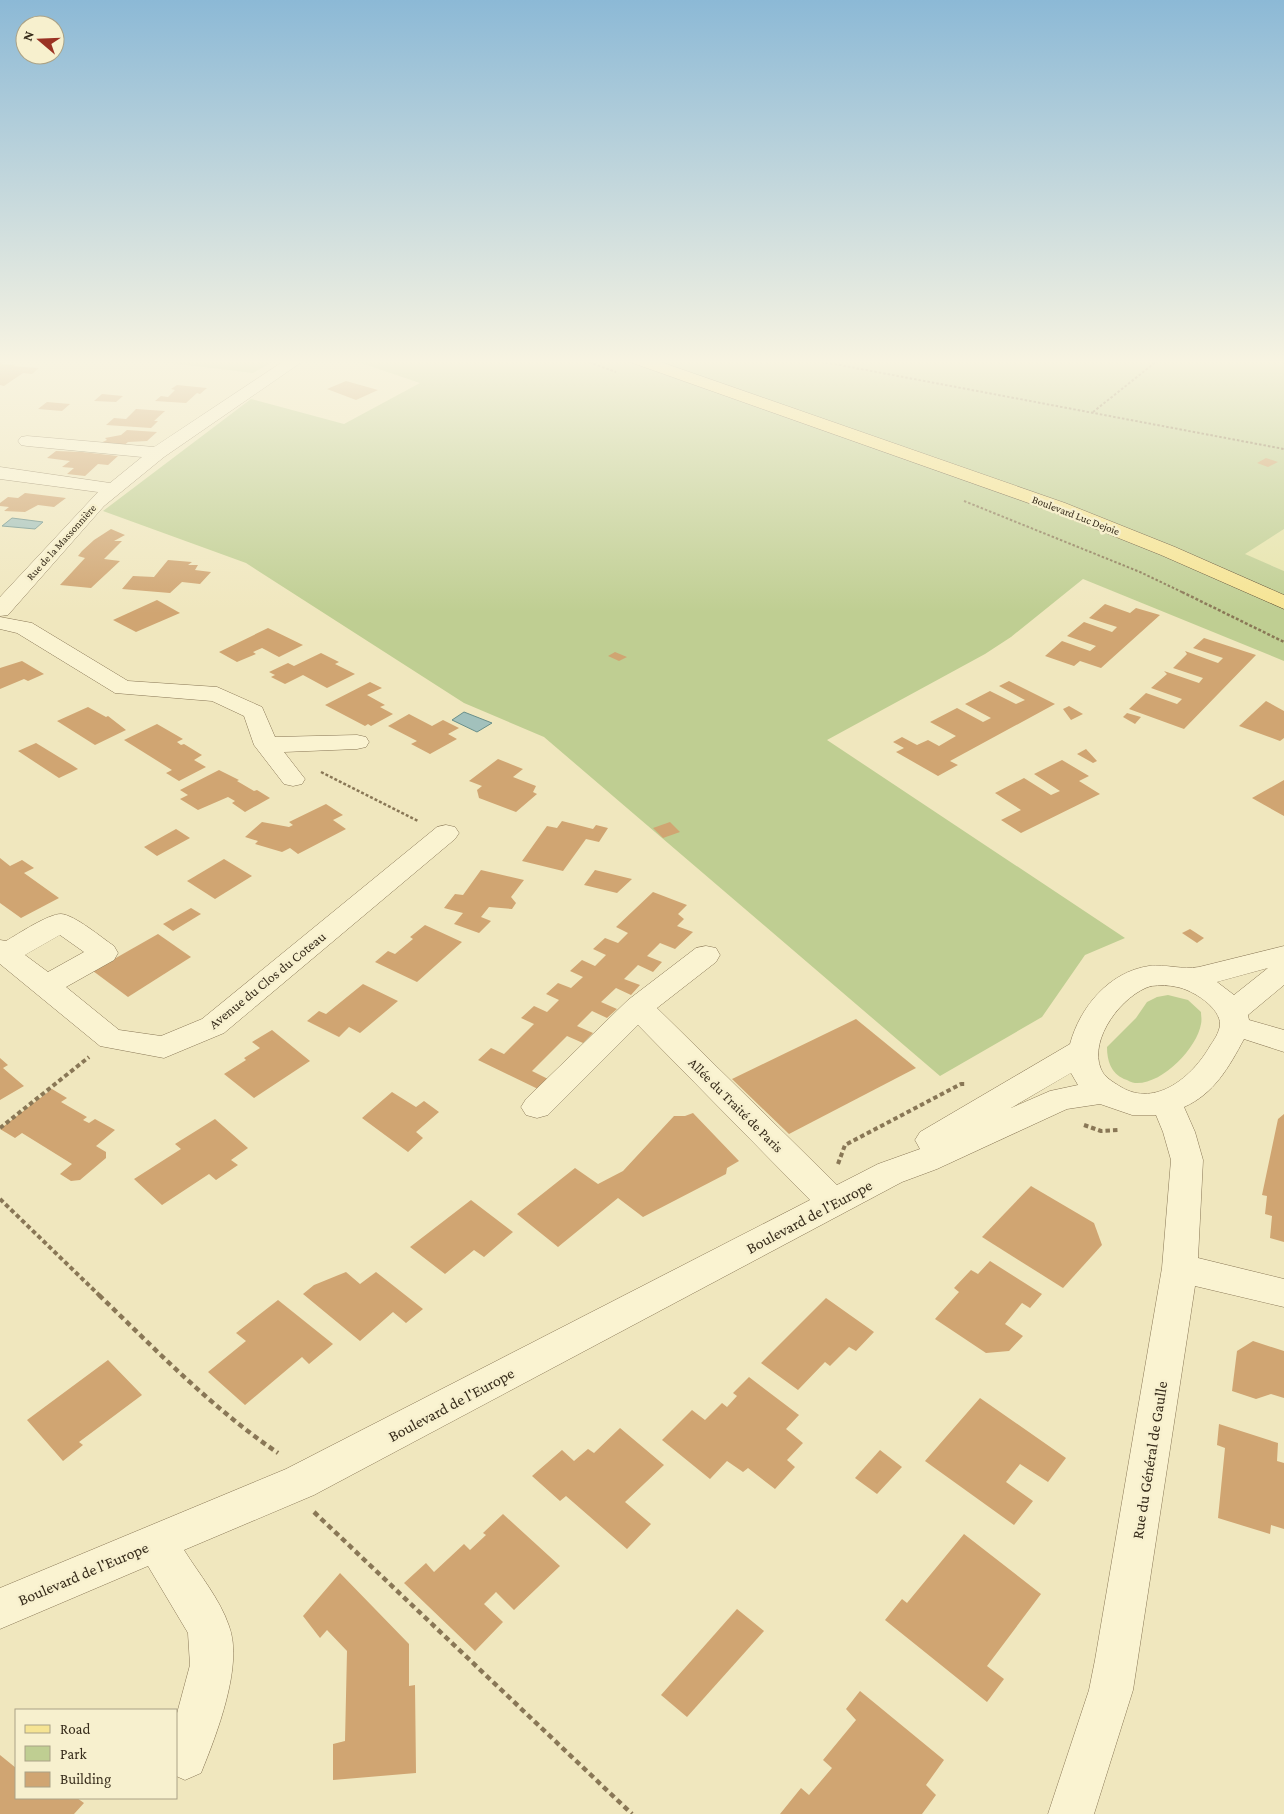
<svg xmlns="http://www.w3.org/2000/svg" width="1284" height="1814" viewBox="0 0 1284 1814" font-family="'Crimson Pro',serif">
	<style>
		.farmland { fill: #e6e4ab }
		.green { fill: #bfce92 }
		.water { fill: #a2c1bc; stroke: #698f8a }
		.building { fill: #d0a572 }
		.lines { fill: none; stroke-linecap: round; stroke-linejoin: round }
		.minor-casing { stroke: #897756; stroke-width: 1 }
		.major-casing { stroke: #56442b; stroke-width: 1 }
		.path-far3 { stroke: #897756; stroke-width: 2; stroke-dasharray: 2.5 2; stroke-linecap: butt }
		.path-far2 { stroke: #897756; stroke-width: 2.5; stroke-dasharray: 3 2; stroke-linecap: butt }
		.path-far1 { stroke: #897756; stroke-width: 4; stroke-dasharray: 4.5 3; stroke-linecap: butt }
		.path { stroke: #897756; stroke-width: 4.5; stroke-dasharray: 5.5 4; stroke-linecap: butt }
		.minor { fill: #faf3d1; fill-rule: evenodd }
		.major { fill: #f6e493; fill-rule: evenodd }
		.labels { text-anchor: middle; stroke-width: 5; stroke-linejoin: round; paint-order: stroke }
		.far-street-label { font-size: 11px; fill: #372c1b; stroke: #f7f0ce }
		.street-label { font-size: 14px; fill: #372c1b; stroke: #f7f0ce }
		.near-street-label { font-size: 16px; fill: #372c1b; stroke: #f7f0ce }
	</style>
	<rect width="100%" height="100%" fill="#f0e7be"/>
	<!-- farmland -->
	<polygon class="farmland" points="1284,529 1284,571 1244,554"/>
	<!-- green -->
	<g class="green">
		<polygon points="136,359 277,359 253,373"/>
		<polygon points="349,359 1284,359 1284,529 1245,554 1284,571 1284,661 1083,579 1011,637 985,654 827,740 1125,938 1085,955 1042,1017 940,1076 544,737 464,703 246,563 103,511 251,399 344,424 420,383"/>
		<path d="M 1168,995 L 1188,1000 L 1201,1012 C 1201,1015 1202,1020 1201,1024 C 1197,1048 1162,1085 1135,1083 C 1132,1083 1128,1080 1124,1079 C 1111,1073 1107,1061 1107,1047 L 1136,1018 L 1147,1002 L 1157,997 Z"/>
	</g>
	<!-- water -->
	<g class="water">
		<polygon points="12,518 43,522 35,529 2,526"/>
		<polygon points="464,712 492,723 477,732 452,720"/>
	</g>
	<!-- building -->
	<g class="building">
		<polygon points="0,362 4,362 1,364 15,365 13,366 39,368 32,374 23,373 4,386 0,385"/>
		<polygon points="346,381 378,390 356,400 327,389"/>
		<polygon points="177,385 207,388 200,394 197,393 186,403 155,401 161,396 168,397 175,390 171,389"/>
		<polygon points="102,394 123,396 116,402 94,401"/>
		<polygon points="47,402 70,404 62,411 38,409"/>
		<polygon points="136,409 165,411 154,421 158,421 151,428 106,425 114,418 126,419"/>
		<polygon points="127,430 157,432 147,441 128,442 122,447 96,445 107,440 105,438 121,435"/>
		<polygon points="56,451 82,452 118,456 108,465 98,464 85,476 67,474 74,468 62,467 70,461 47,458"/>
		<polygon points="1266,458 1278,462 1268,467 1257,463"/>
		<polygon points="25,493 66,498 54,507 38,505 25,512 4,511 9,507 0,506 0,503 8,497 18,498"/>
		<polygon points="111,529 125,535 114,541 122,541 104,559 120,561 91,588 60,585 85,558 78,556 82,551 94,540"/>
		<polygon points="168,560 192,562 188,565 198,565 195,570 211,572 200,584 182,582 170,593 122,589 133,576 154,577"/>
		<polygon points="157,600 180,613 136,632 113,620"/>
		<polygon points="1105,604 1130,613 1136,608 1160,615 1101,668 1080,661 1074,666 1045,656 1062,641 1090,651 1096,646 1067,636 1084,622 1112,632 1117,627 1089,618"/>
		<polygon points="268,628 303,645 279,657 262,648 253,652 256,654 237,662 219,652"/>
		<polygon points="1204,638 1256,655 1184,729 1129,709 1146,693 1177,704 1182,699 1151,688 1167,674 1164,671 1199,683 1203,678 1173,668 1187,654 1185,651 1218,663 1223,658 1193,648"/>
		<polygon points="615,652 627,657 619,661 608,656"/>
		<polygon points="321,653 339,662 335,664 355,674 327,688 303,675 285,684 271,677 275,675 269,672 288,663 294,666"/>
		<polygon points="22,661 44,674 28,681 24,679 0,689 0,668"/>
		<polygon points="1009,681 1055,704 950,761 958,765 938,776 896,752 904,748 893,742 902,737 917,745 928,740 939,746 956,736 930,722 957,708 983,722 991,718 965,704 990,691 1016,704 1025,700 999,686"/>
		<polygon points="370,682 382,688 367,695 385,705 380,707 393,714 371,726 368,724 365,726 325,705"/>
		<polygon points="1266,701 1284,711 1284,738 1280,741 1239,726"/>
		<polygon points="1069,706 1083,714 1071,720 1063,709"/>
		<polygon points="88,707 106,717 108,716 126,730 95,745 57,721"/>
		<polygon points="1127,713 1141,717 1135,724 1123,717"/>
		<polygon points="409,714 432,726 443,720 459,728 448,734 457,739 430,754 411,744 417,741 388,726"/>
		<polygon points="157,724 183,739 177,742 181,745 184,744 202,755 194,760 206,767 179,781 166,773 172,770 124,740"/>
		<polygon points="36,743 72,765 78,769 59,778 18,751"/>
		<polygon points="1086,749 1097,761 1093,763 1077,754"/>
		<polygon points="498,759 523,769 513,777 536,786 533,792 537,794 516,812 479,798 477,790 482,786 469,781"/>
		<polygon points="1062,760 1089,776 1079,781 1100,794 1021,833 1001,820 1021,810 995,793 1024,778 1051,795 1060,791 1034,774"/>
		<polygon points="219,770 239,780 237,781 254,791 257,790 270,798 245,812 232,803 235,801 228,797 198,810 180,799 188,795 180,790"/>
		<polygon points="1284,780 1284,816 1252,798"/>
		<polygon points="326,804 343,815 333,820 346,829 298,854 290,848 282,852 255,844 258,841 245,837 262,822 289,827 293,825 289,822"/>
		<polygon points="562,821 593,829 596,825 608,828 599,842 586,839 563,871 522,861 547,826 557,828"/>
		<polygon points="670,822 680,832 663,838 653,828"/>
		<polygon points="176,829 190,838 157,856 144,847"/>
		<polygon points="0,858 10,866 22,860 34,868 24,873 59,898 21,918 0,903"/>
		<polygon points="224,859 252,876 215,899 187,881"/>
		<polygon points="481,870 524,880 511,897 516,903 512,909 489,907 481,917 491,921 479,933 454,924 463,913 444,908 455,894 463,895"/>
		<polygon points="595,870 632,879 617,893 584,885"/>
		<polygon points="653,892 687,905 678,914 684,919 677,926 693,932 675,949 660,943 647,956 662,962 653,972 638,965 624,979 640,985 631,995 616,988 601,1002 617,1009 607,1018 592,1011 577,1026 593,1033 583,1043 567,1036 532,1071 548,1079 538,1089 478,1060 491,1048 504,1054 534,1024 521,1018 534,1006 547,1012 559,1000 546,994 558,983 571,988 583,977 570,971 582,960 595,966 606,955 593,949 605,938 618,943 628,933 616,927"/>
		<polygon points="191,908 201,914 173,931 163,924"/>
		<polygon points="425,925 462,942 417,982 375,962 388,951 395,954 413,939 410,937"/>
		<polygon points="1190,929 1204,938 1197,943 1182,933"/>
		<polygon points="158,934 191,957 128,997 93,971"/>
		<polygon points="363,984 398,1001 360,1033 349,1027 339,1037 307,1021 319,1011 326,1014"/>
		<polygon points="856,1019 916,1068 789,1134 732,1079"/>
		<polygon points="272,1030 310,1061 254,1098 224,1074 246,1060 244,1058 260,1048 252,1042"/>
		<polygon points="0,1058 8,1065 3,1068 24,1086 0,1100"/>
		<polygon points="52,1089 67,1098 61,1102 87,1117 83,1120 89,1123 95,1119 115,1130 96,1146 106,1152 106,1158 80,1180 71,1181 60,1174 72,1164 22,1133 15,1138 0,1129"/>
		<polygon points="392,1092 416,1107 424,1101 439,1112 416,1132 423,1138 408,1152 362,1118"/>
		<polygon points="693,1113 739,1161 727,1168 726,1174 643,1217 618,1198 558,1247 517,1214 575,1168 598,1184 623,1171 674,1116 685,1116"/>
		<polygon points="1284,1114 1284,1242 1270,1238 1272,1216 1265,1214 1267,1196 1262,1195 1278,1119"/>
		<polygon points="215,1119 248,1148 231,1160 238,1165 216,1180 209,1174 162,1205 134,1179 181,1149 175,1144"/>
		<polygon points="1031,1186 1094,1223 1102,1245 1063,1288 982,1237"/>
		<polygon points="471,1200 513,1232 484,1257 474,1250 445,1274 410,1247"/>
		<polygon points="990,1261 1042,1294 1030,1308 1022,1303 1005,1324 1023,1336 1009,1351 986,1353 935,1319 959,1292 954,1288 971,1270 978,1274"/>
		<polygon points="346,1272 360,1284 376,1272 423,1309 406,1323 393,1312 360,1341 303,1294 314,1285"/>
		<polygon points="826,1298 874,1332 856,1351 849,1347 830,1366 825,1362 798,1390 761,1363"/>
		<polygon points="278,1300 333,1344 309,1364 302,1357 245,1405 208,1372 246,1341 236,1333"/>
		<polygon points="1253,1341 1284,1351 1284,1398 1271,1394 1256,1399 1232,1391 1237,1351"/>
		<polygon points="108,1360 142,1395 79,1442 83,1445 63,1461 27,1420"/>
		<polygon points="749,1377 799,1415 786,1429 803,1443 787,1460 795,1467 775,1489 748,1468 743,1472 727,1461 710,1479 662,1440 692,1410 705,1420 722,1403 727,1407 737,1396 733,1393"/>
		<polygon points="980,1398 1066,1458 1048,1482 1020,1464 1006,1482 1033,1501 1014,1525 925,1461"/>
		<polygon points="1219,1424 1278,1443 1277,1461 1284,1463 1284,1529 1271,1525 1270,1534 1218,1518 1225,1448 1217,1445"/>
		<polygon points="620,1428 664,1465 625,1502 651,1524 627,1549 566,1496 560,1501 532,1476 562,1450 574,1461 588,1449 594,1453"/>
		<polygon points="880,1450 902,1467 877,1494 855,1478"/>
		<polygon points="503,1514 560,1566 514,1610 496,1592 484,1604 503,1622 475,1651 404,1583 426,1563 434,1572 464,1544 470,1550 486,1535 483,1533"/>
		<polygon points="964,1534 1041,1594 987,1666 1004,1679 987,1702 885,1620 902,1599 907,1603"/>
		<polygon points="340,1573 409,1644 409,1686 415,1685 416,1773 333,1780 333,1744 345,1741 347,1651 327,1630 320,1638 303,1616"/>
		<polygon points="737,1609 764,1631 687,1717 661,1695"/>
		<polygon points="860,1691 944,1760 926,1785 936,1795 922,1814 780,1814 801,1788 809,1795 832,1768 823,1760 856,1720 846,1709"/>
		<polygon points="0,1755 16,1768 16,1798 77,1798 84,1803 74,1814 0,1814"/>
	</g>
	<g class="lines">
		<defs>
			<g id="minor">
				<polygon points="287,359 306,359 164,457 104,506 8,615 0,616 0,597 98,492 0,479 0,467 110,483 142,457 27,446 21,445 18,441 21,437 27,436 154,447"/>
				<polygon points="0,617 32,623 128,681 217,687 262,707 275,737 357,735 366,737 369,742 366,747 357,749 284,752 305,779 302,784 293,786 284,784 254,745 244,716 212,701 115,693 17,633 0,629"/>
				<path d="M 446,825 L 455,827 L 459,833 L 455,839 L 224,1033 L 164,1058 L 100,1046 L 0,964 L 0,940 L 6,941 C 18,934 48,914 61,914 C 75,915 102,938 114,946 L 118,953 L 114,960 L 66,987 L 119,1030 L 161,1036 L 202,1019 L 437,827 ZM 60,935 L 84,952 L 48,972 L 25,955 Z"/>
				<path d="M 706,946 L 716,948 L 720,955 L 716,962 L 657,1008 L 837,1185 L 878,1164 L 920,1149 L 915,1140 L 920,1132 L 1070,1044 C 1080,1007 1109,972 1149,966 C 1166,964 1182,970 1199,967 L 1284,946 L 1284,985 L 1248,1015 L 1249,1020 L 1284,1030 L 1284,1052 L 1244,1039 C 1229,1067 1214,1094 1184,1107 L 1195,1132 L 1203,1160 L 1198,1258 L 1284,1279 L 1284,1307 L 1195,1286 L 1133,1690 L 1094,1814 L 1048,1814 L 1089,1690 L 1095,1660 L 1162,1268 L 1171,1160 L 1163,1132 L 1156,1115 L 1132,1115 L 1100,1104 L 1067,1109 L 937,1169 L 902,1182 L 314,1495 L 184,1550 C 199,1574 220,1599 229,1626 C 244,1665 216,1736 201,1773 L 185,1780 L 176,1776 L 176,1717 L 190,1665 L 188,1633 L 148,1566 L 0,1629 L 0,1588 L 286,1469 L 810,1200 L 638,1025 L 548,1115 L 537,1118 L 526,1115 L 521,1107 L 526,1099 L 628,1000 L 696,948 ZM 1268,968 L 1234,995 L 1217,982 ZM 1151,986 C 1160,985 1169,985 1177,987 C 1193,990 1221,1008 1220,1025 C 1219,1033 1214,1040 1210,1046 C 1193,1076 1156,1108 1121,1087 C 1113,1082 1104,1077 1101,1069 C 1088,1039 1123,994 1151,986 ZM 1071,1073 L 1078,1085 L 1050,1091 L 1011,1108 Z"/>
			</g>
			<polygon id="major" points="628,359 652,359 1065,503 1175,547 1284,595 1284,609 1161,555 1051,511 630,362"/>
		</defs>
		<!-- minor casing -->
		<use href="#minor" class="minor-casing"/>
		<!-- major casing -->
		<use href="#major" class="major-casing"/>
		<!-- path-far3 -->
		<g class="path-far3">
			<polyline points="581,359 616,372"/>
			<polyline points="808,359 1284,449"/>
			<polyline points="1093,412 1157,361 1150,359"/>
			<polyline points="964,501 1140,572 1184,593"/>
		</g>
		<!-- path-far2 -->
		<g class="path-far2">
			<polyline points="1182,592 1284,642"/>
			<polyline points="321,772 418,821"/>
		</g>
		<!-- path-far1 -->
		<g class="path-far1">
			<polyline points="1084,1125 1101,1131 1119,1130"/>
			<polyline points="0,1128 89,1057"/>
			<polyline points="838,1164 845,1145 961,1084 966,1084"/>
			<polyline points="0,1199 100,1296"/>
		</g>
		<!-- path -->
		<g class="path">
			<path d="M 99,1295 C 156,1350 212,1408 278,1453"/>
			<polyline points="314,1512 632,1814"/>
		</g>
		<!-- minor -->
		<use href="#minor" class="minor"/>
		<!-- major -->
		<use href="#major" class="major"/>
	</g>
	<!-- sky -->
	<linearGradient id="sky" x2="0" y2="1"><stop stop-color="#8cb9d6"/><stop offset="0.59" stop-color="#f8f4e2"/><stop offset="1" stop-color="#f8f4e2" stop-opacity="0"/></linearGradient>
	<rect width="1284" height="613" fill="url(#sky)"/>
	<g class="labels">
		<!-- far-street labels -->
		<g class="far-street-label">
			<text transform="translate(1076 515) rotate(21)" y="4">Boulevard Luc Dejoie</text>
			<text transform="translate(61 542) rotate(-48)" y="4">Rue de la Massonnière</text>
		</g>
		<!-- street labels -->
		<g class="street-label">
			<text transform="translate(267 980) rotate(-39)" y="5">Avenue du Clos du Coteau</text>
			<text transform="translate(736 1105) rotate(45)" y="5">Allée du Traité de Paris</text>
		</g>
		<!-- near-street labels -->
		<g class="near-street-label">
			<text transform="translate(809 1216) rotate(-28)" y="6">Boulevard de l'Europe</text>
			<text transform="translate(451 1404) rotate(-28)" y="6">Boulevard de l'Europe</text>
			<text transform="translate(1149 1460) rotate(-81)" y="6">Rue du Général de Gaulle</text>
			<text transform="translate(83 1573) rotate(-23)" y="6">Boulevard de l'Europe</text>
		</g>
	</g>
	<!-- legend -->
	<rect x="15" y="1709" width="162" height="90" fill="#f7f0ce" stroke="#aaa286"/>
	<rect x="25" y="1725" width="25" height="8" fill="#f6e493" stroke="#aaa286"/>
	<text x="60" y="1734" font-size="15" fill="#372c1b">Road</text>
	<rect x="25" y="1746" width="25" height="15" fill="#bfce92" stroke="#aaa286"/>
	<text x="60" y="1759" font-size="15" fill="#372c1b">Park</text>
	<rect x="25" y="1772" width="25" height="15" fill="#d0a572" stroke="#aaa286"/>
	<text x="60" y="1784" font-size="15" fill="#372c1b">Building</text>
	<!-- north arrow -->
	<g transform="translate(40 40) rotate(289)"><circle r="24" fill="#f7f0ce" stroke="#aaa286"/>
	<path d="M0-4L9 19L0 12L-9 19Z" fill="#9a3223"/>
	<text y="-8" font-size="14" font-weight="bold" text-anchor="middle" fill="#372c1b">N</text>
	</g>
</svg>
